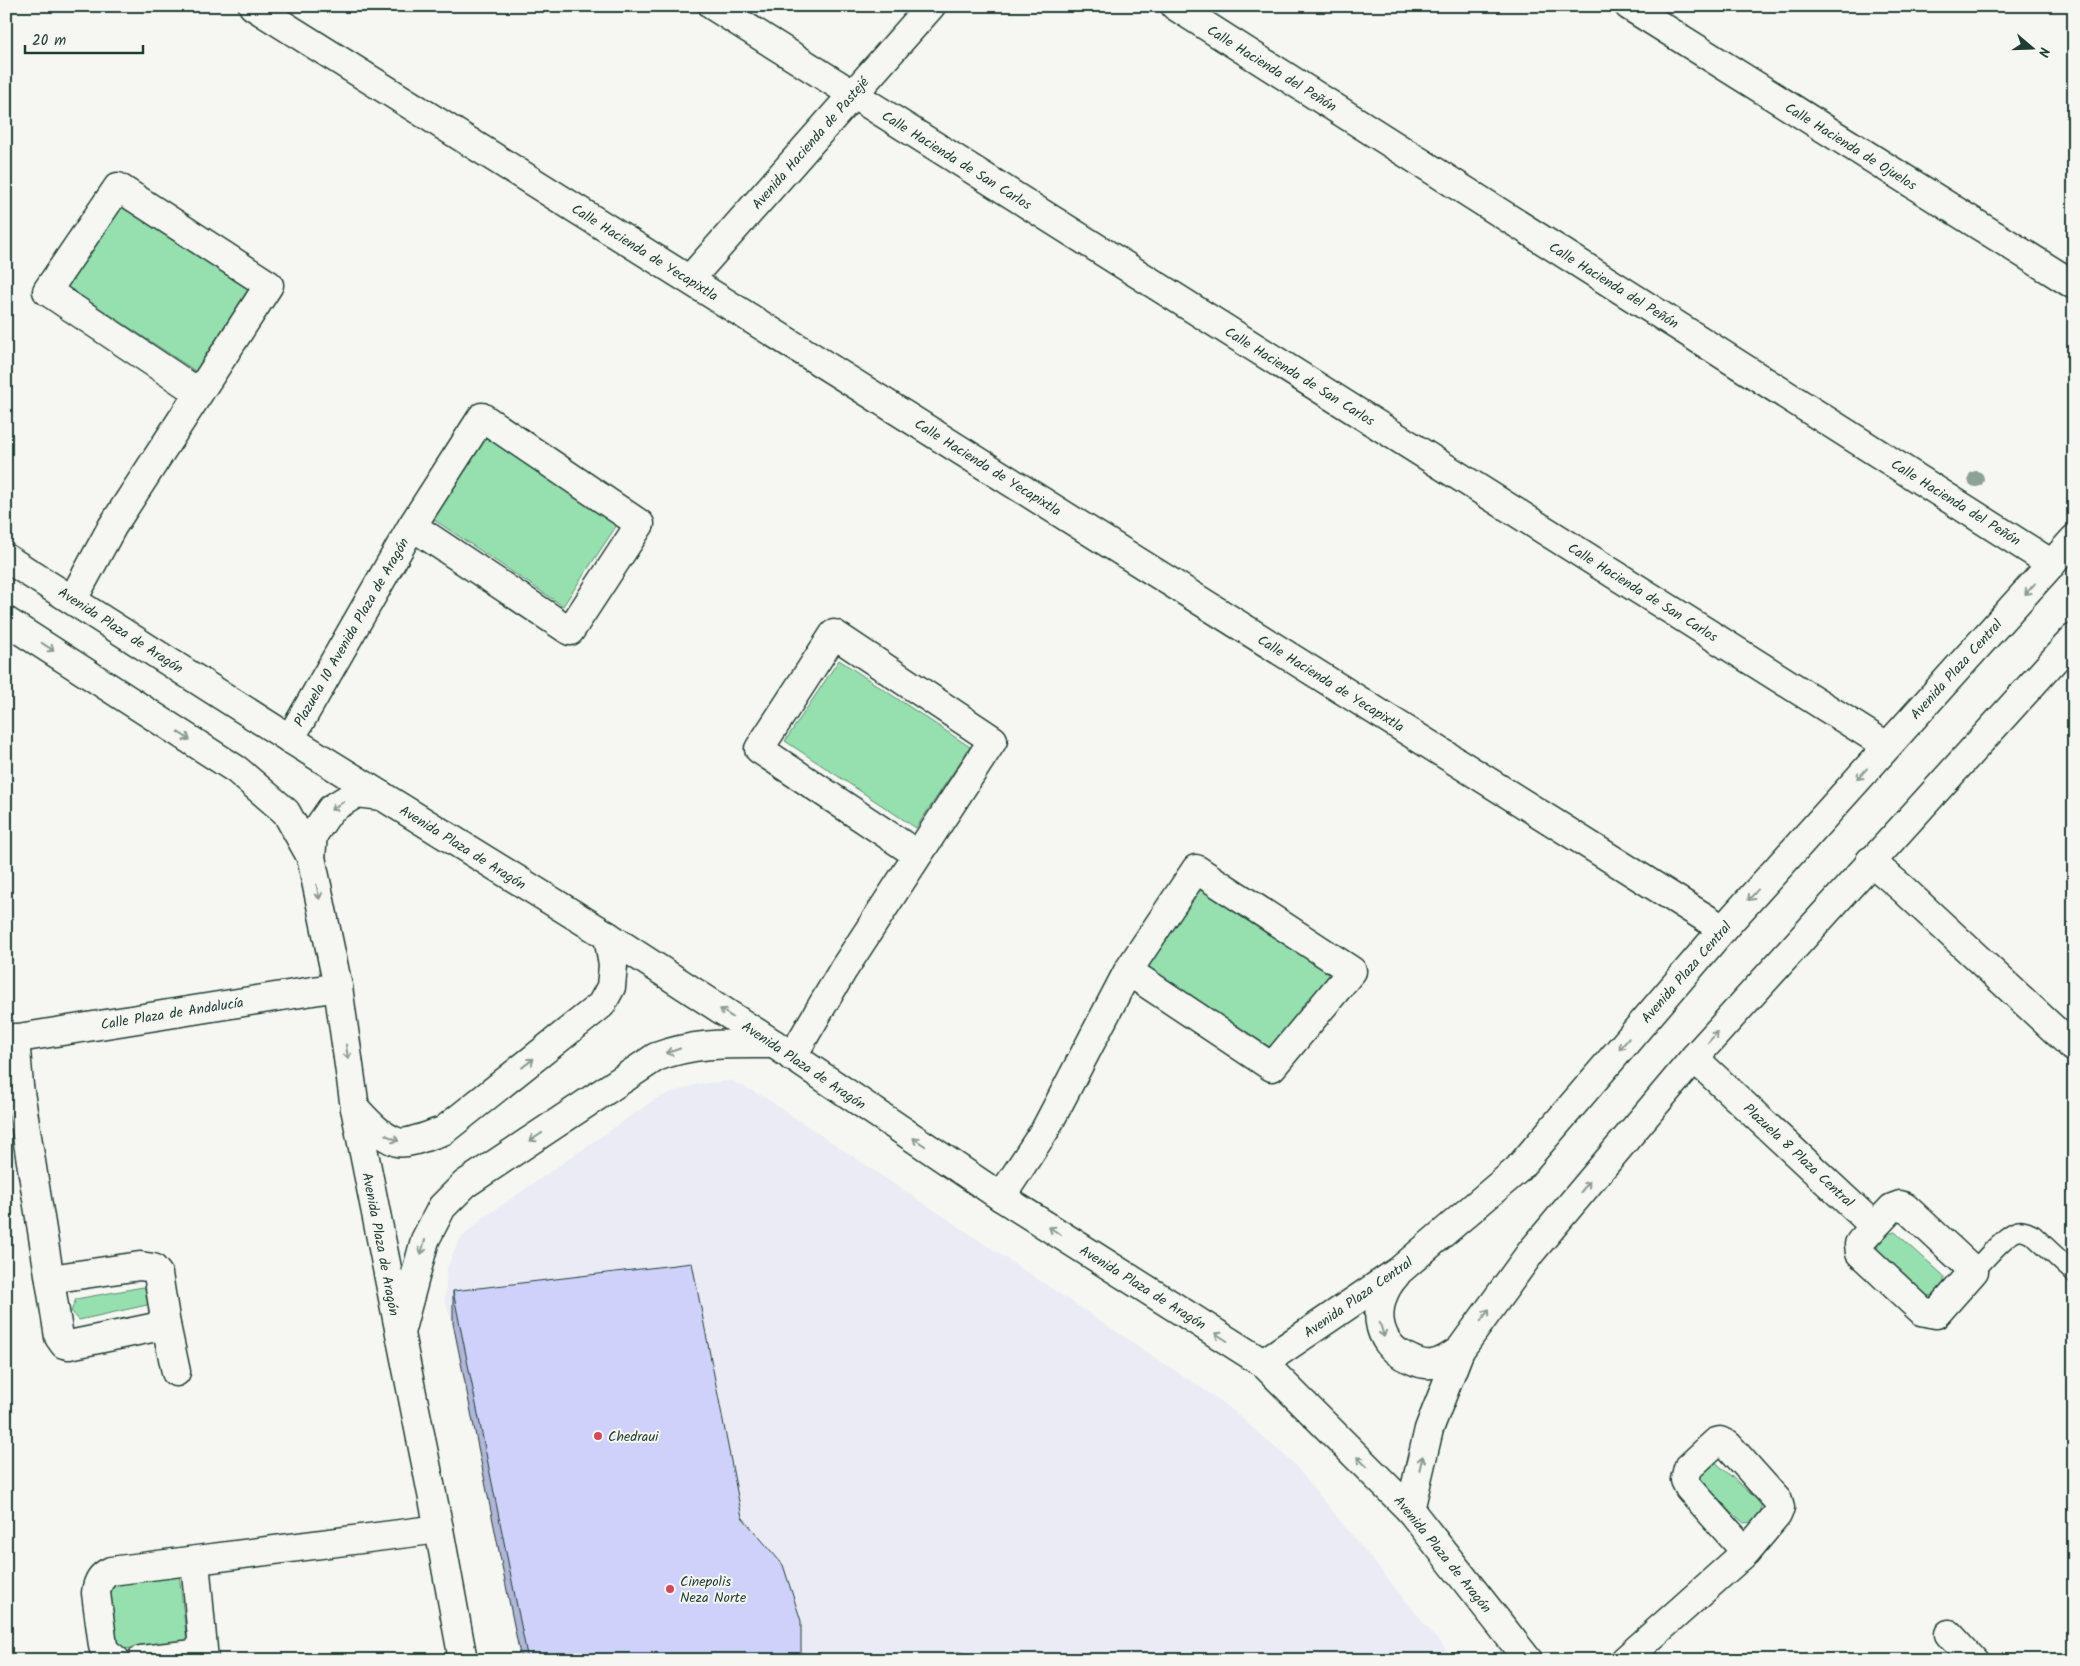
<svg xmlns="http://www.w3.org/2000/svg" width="2080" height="1666" viewBox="0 0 2080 1666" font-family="Kalam,sans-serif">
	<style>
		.built { fill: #eaebf5 }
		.green { fill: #96dfae; stroke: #5a8e71 }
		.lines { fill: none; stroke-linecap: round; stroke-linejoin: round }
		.service-casing { stroke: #1f3d34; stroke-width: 22 }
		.minor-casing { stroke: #1f3d34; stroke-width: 31 }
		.tertiary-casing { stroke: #1f3d34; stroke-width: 31 }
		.secondary-casing { stroke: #1f3d34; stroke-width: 31 }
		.service { stroke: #f6f6f2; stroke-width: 19 }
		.minor { stroke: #f6f6f2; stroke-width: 28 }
		.tertiary { stroke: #f6f6f2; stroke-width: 28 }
		.secondary { stroke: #f6f6f2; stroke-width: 28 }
		.tree { fill: #8da297 }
		.wall { fill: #b1b5d8; stroke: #1f3d34 }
		.building { fill: #ced2fb; stroke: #1f3d34 }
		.oneway { stroke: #8a9a93 }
		.poi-dot { fill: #d1495b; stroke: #f6f6f2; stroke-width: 2 }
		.labels { text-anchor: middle; stroke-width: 4; stroke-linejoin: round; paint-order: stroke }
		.street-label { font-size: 14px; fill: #1f3d34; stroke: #f6f6f2 }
		.poi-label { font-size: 14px; fill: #1f3d34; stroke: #f6f6f2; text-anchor: start }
	</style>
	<rect width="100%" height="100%" fill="#f6f6f2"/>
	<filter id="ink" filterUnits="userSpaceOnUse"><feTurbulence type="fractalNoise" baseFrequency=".02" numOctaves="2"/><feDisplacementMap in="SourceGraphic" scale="10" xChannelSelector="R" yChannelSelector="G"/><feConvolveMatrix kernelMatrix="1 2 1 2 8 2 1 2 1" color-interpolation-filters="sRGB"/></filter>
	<g filter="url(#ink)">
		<!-- built -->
		<polygon class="built" points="732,1081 762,1096 1225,1404 1292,1462 1454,1660 521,1660 453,1323 445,1302 447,1268 460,1239 482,1219 657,1098 698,1084"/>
		<!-- green -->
		<g class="green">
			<polygon points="120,204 251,291 197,372 66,286"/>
			<polygon points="486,437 617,525 563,606 433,519"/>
			<polygon points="839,660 970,747 916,828 785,741"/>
			<polygon points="1201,886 1335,975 1272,1050 1147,967"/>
			<path d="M 1895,1232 L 1944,1276 L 1944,1287 L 1936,1295 L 1926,1296 L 1877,1253 C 1878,1238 1881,1235 1895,1232 Z"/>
			<polygon points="143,1287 150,1294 147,1305 79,1320 71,1311 76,1299"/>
			<polygon points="1712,1459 1761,1503 1761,1514 1754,1522 1744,1523 1694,1480"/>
			<polygon points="179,1574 187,1642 115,1650 108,1580"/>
		</g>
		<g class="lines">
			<defs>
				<path id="service" d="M 1974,1271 C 1983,1262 2005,1234 2018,1231 C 2024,1230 2028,1233 2033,1235 L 2074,1273"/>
				<g id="minor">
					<polyline points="253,6 1723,929"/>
					<polyline points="713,6 1887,746"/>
					<polyline points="1175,6 2052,564"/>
					<polyline points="1629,6 2074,285"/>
					<polyline points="73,599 112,527 269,285 118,187 47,291 199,393"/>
					<polyline points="290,739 412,526 482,417 640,524 570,631 412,526"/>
					<polyline points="1870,861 1902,888 2074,1048"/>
					<polyline points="15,1038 19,1086 59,1337 64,1344 69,1345 166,1325"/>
					<polyline points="6,1040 338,987"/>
					<polyline points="792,1057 843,970 993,740 834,634 759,749 918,855"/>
					<polyline points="1694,1058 1874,1226"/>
					<polyline points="1001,1197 1045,1130 1128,971 1196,869 1352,971 1272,1067 1128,971"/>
					<polygon points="1900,1205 1905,1207 1974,1271 1936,1314 1922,1311 1860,1253 1859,1244 1862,1240 1892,1208"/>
					<polyline points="50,1279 140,1266 153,1268 158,1274 166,1325 176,1372"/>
					<polyline points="195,1561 204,1660"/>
					<polyline points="1949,1634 1973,1660"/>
					<path d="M 116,1660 L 106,1652 L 103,1646 L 96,1593 C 97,1583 101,1575 111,1571 L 439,1529"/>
					<polyline points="141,1660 203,1653"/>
					<polyline points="1625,1660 1746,1552 1777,1515 1780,1508 1778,1501 1728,1445 1720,1441 1716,1442 1688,1468 1685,1480 1689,1488 1746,1552"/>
				</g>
				<g id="tertiary">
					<polyline points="690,279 931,6"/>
					<polyline points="6,558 290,739 608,936 774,1044 1001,1197 1263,1363 1410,1510 1528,1660"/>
					<polyline points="6,621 237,770 286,812 311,857 338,987 355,1108 439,1529 463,1660"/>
					<polyline points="311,857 313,835 331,809 357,793 382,796"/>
					<path d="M 355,1108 C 367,1121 380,1136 397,1142 C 408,1145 432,1134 443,1131 L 601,1005 L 611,987 L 613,965 L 608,936"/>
					<path d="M 401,1329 L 425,1240 L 442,1207 L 465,1184 L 656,1057 C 697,1042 731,1044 774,1044"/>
				</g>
				<g id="secondary">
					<path d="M 1396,1275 C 1371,1302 1373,1344 1410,1359 C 1416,1362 1425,1365 1432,1364 C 1442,1363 1452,1356 1460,1350"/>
					<polyline points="1263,1363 1400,1270 1517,1170 1723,929 2074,539"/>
					<polyline points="1410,1510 1429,1429 1460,1350 1531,1252 1694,1058 2074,638"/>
				</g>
			</defs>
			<!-- service casing -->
			<use href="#service" class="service-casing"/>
			<!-- minor casing -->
			<use href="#minor" class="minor-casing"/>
			<!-- tertiary casing -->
			<use href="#tertiary" class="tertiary-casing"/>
			<!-- secondary casing -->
			<use href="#secondary" class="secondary-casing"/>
			<!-- service -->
			<use href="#service" class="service"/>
			<!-- minor -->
			<use href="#minor" class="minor"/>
			<!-- tertiary -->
			<use href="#tertiary" class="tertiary"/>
			<!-- secondary -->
			<use href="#secondary" class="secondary"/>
		</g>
		<!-- trees -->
		<circle class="tree" cx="1976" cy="479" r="8"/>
		<!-- wall -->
		<polygon class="wall" points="453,1291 742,1517 801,1660 521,1660 453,1323"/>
		<!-- building -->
		<g class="building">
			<polygon points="692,1263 742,1517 783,1565 801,1621 801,1660 528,1660 453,1291"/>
			<polygon points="958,1652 978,1656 985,1660 940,1660"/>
		</g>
		<!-- one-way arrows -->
		<defs><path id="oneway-shaft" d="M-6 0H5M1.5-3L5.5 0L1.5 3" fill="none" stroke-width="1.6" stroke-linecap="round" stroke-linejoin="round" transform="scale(1.25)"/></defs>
		<g class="oneway">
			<use href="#oneway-shaft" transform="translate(2030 589) rotate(132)"/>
			<use href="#oneway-shaft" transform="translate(48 647) rotate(33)"/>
			<use href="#oneway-shaft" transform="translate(184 736) rotate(33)"/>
			<use href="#oneway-shaft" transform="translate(1862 774) rotate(132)"/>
			<use href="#oneway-shaft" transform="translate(337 806) rotate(147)"/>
			<use href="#oneway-shaft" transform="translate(318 892) rotate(78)"/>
			<use href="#oneway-shaft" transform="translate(1753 895) rotate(132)"/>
			<use href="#oneway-shaft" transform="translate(726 1013) rotate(-147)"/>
			<use href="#oneway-shaft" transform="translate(1713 1037) rotate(-48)"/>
			<use href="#oneway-shaft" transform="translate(1624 1044) rotate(130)"/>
			<use href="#oneway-shaft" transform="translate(673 1051) rotate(161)"/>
			<use href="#oneway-shaft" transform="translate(347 1052) rotate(82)"/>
			<use href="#oneway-shaft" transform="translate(528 1063) rotate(-38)"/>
			<use href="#oneway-shaft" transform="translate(536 1137) rotate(146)"/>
			<use href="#oneway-shaft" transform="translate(392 1138) rotate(26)"/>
			<use href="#oneway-shaft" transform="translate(919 1142) rotate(-146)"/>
			<use href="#oneway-shaft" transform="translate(1585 1187) rotate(-50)"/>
			<use href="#oneway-shaft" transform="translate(1055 1231) rotate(-148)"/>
			<use href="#oneway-shaft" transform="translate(423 1247) rotate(106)"/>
			<use href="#oneway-shaft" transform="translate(1485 1315) rotate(-55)"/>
			<use href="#oneway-shaft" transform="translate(1382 1330) rotate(73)"/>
			<use href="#oneway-shaft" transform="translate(1221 1337) rotate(-148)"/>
			<use href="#oneway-shaft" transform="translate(1362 1462) rotate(-135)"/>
			<use href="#oneway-shaft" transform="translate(1421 1463) rotate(-77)"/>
		</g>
	</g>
	<!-- markers -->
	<g class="poi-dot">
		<circle cx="598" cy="1436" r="5"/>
		<circle cx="670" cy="1589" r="5"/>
	</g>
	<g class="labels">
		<!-- street labels -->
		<g class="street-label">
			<text transform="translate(1272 68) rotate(32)" y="5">Calle Hacienda del Peñón</text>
			<text transform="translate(810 143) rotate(-49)" y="5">Avenida Hacienda de Pastejé</text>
			<text transform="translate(1851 146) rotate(32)" y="5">Calle Hacienda de Ojuelos</text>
			<text transform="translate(957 160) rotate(32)" y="5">Calle Hacienda de San Carlos</text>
			<text transform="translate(645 252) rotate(32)" y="5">Calle Hacienda de Yecapixtla</text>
			<text transform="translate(1614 285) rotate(32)" y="5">Calle Hacienda del Peñón</text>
			<text transform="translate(1300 376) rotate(32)" y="5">Calle Hacienda de San Carlos</text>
			<text transform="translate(988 467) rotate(32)" y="5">Calle Hacienda de Yecapixtla</text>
			<text transform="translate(1956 502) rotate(32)" y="5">Calle Hacienda del Peñón</text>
			<text transform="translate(1643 592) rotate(32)" y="5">Calle Hacienda de San Carlos</text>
			<text transform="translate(121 630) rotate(33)" y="5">Avenida Plaza de Aragón</text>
			<text transform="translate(351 632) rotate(-60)" y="5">Plazuela 10 Avenida Plaza de Aragón</text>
			<text transform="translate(1956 669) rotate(-48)" y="5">Avenida Plaza Central</text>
			<text transform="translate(1331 683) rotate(32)" y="5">Calle Hacienda de Yecapixtla</text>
			<text transform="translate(463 847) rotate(32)" y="5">Avenida Plaza de Aragón</text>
			<text transform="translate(1686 972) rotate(-49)" y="5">Avenida Plaza Central</text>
			<text transform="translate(172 1013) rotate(-9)" y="5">Calle Plaza de Andalucía</text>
			<text transform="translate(804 1065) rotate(34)" y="5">Avenida Plaza de Aragón</text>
			<text transform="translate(1799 1155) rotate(43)" y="5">Plazuela 8 Plaza Central</text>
			<text transform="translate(381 1244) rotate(79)" y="5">Avenida Plaza de Aragón</text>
			<text transform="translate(1143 1287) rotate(32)" y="5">Avenida Plaza de Aragón</text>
			<text transform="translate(1358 1297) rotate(-35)" y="5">Avenida Plaza Central</text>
			<text transform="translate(1443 1554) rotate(51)" y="5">Avenida Plaza de Aragón</text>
		</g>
		<!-- poi labels -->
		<g class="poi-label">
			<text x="608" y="1441">Chedraui</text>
			<text x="680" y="1586">Cinepolis<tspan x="680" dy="16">Neza Norte</tspan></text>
		</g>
	</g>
	<!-- margin -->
	<rect width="2080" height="1666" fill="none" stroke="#f6f6f2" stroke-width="25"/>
	<rect x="12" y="12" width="2055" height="1641" fill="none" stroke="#1f3d34" stroke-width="2" filter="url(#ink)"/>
	<!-- north arrow -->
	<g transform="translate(2032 48) rotate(109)" stroke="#f6f6f2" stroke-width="4" paint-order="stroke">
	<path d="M0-4L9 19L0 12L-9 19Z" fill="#1f3d34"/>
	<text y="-8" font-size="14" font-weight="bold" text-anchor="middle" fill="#1f3d34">N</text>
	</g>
	<!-- scale -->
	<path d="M25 45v8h118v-8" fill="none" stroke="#1f3d34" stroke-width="2.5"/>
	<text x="32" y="45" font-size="15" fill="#1f3d34" stroke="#f6f6f2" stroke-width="4" paint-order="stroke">20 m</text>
</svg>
